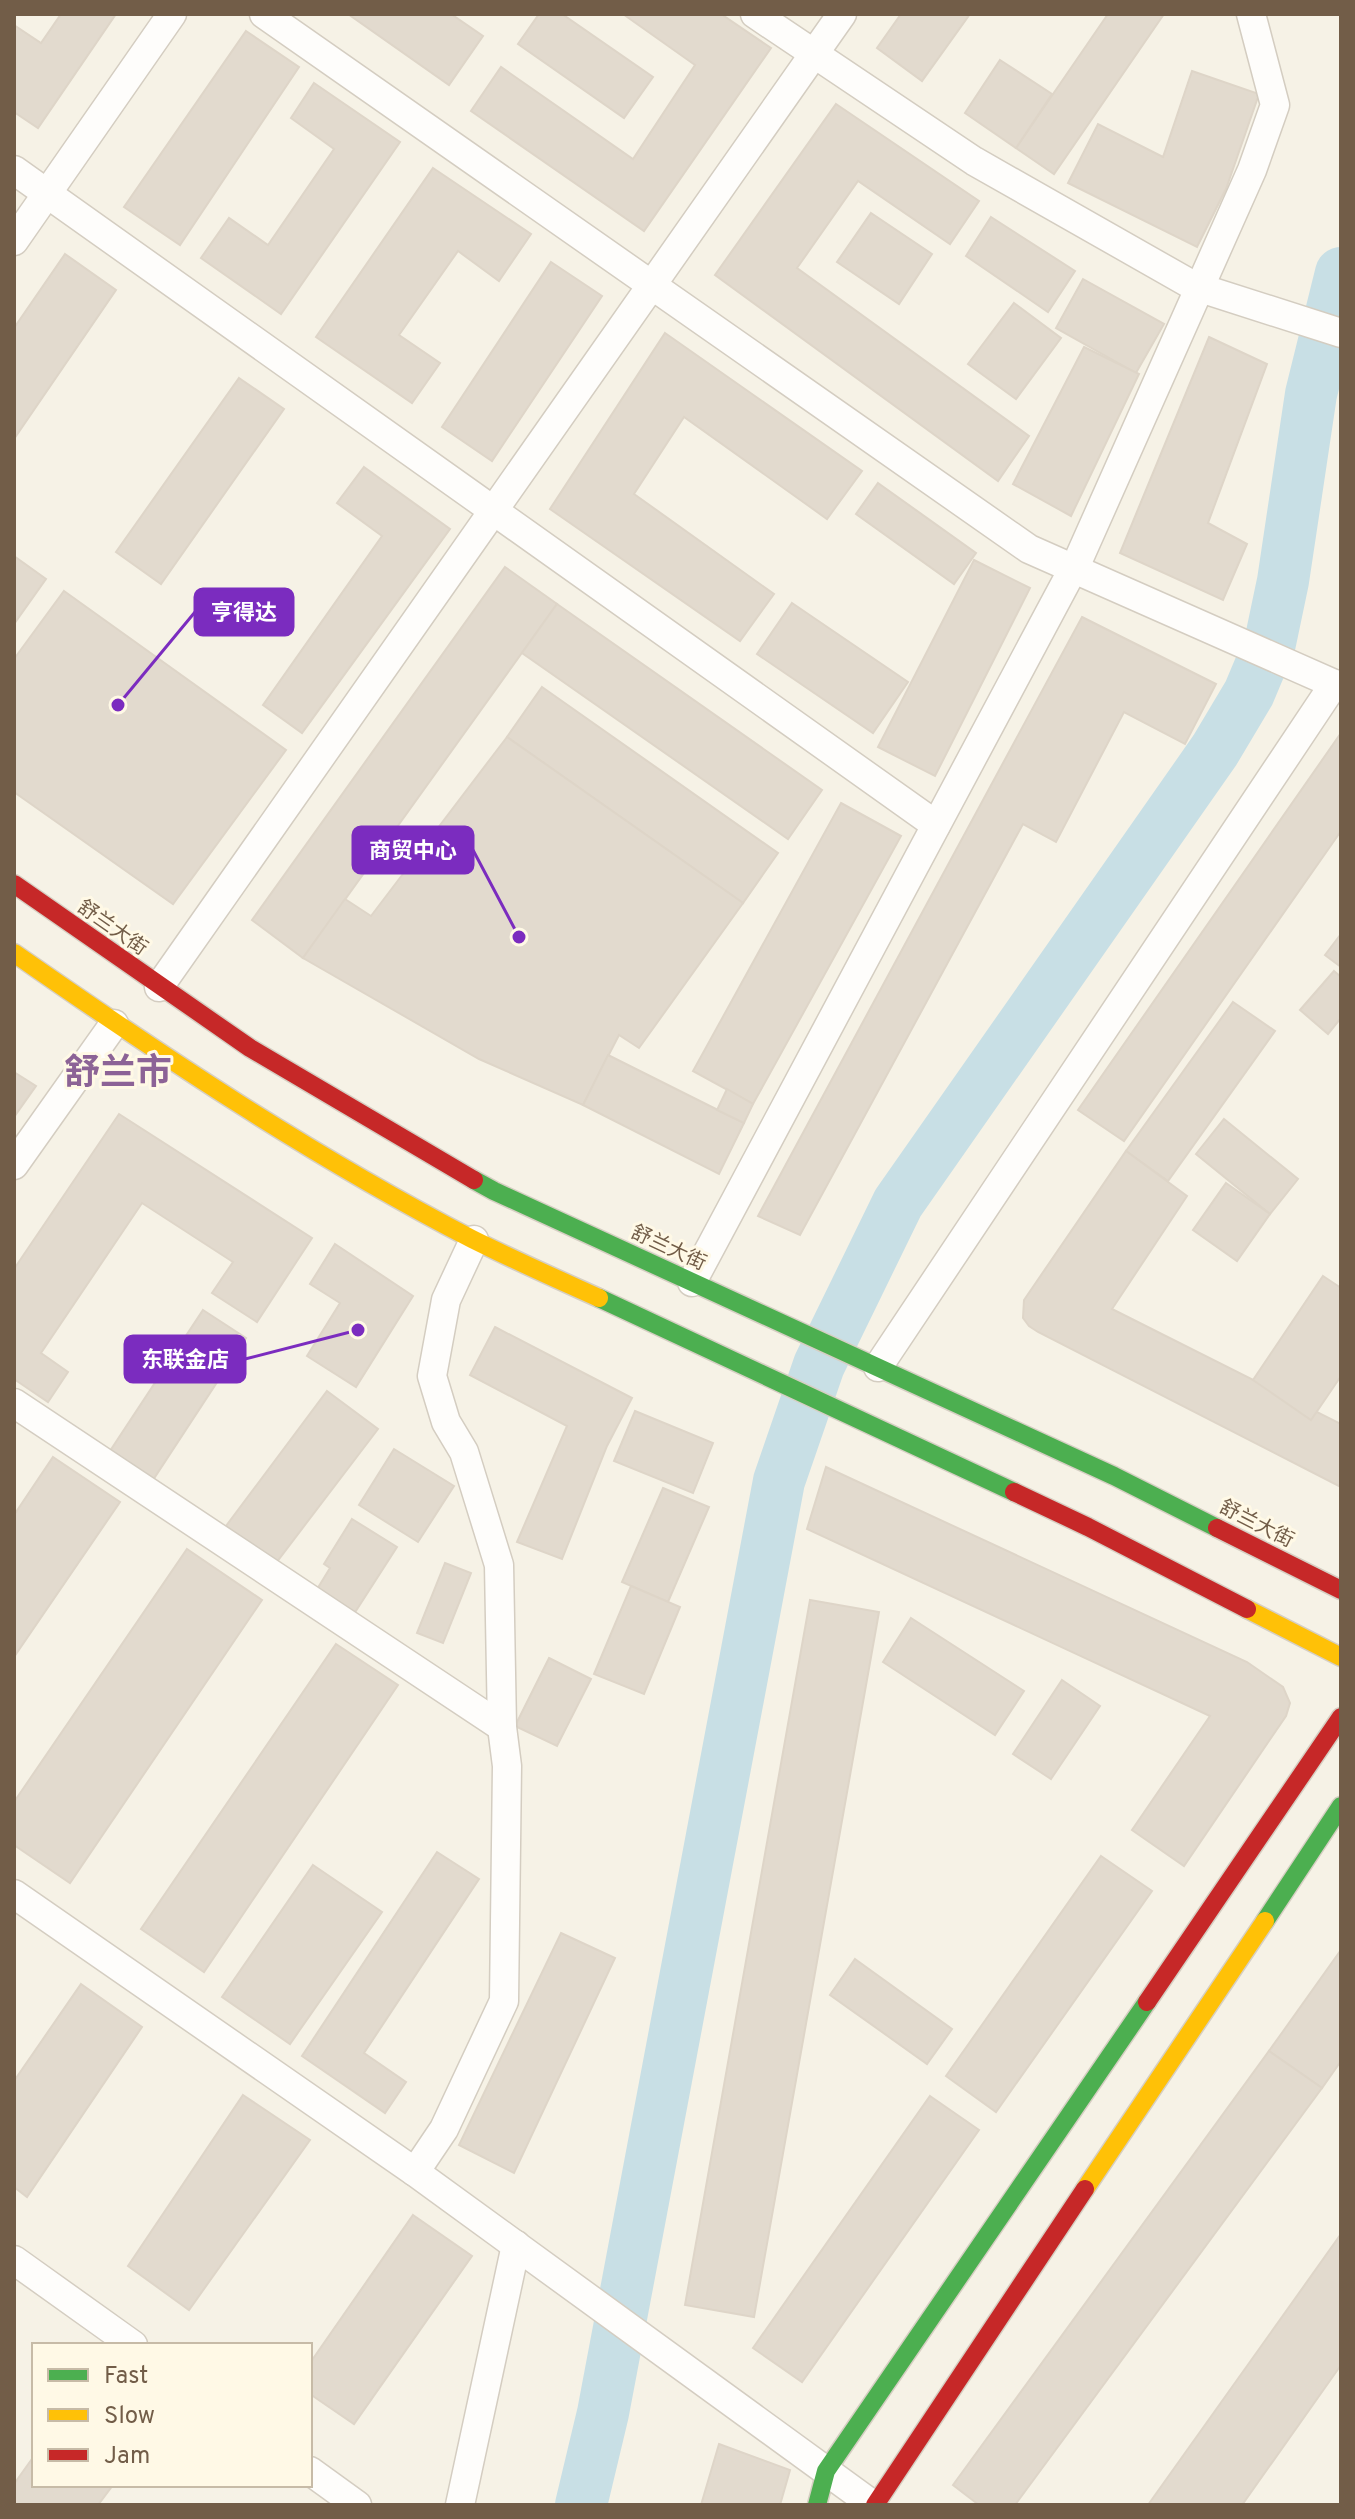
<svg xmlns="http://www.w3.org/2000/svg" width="1355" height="2519" viewBox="0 0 1355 2519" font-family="Overpass,'Noto Sans SC',sans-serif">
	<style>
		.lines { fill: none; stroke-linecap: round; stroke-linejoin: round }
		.river { stroke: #c8dfe5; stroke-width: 52 }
		.building { fill: #e2dace; stroke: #ded5c8; stroke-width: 2 }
		.street-casing { stroke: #d4cdc1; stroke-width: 31 }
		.fast-casing { stroke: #d6cfc3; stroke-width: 21 }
		.slow-casing { stroke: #d6cfc3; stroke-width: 21 }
		.jam-casing { stroke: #d6cfc3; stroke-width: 21 }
		.street { stroke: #fefdfb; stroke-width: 28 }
		.fast { stroke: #4caf50; stroke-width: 18 }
		.slow { stroke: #ffc107; stroke-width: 18 }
		.jam { stroke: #c62828; stroke-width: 18 }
		.labels { text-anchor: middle; stroke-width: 6; stroke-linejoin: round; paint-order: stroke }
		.street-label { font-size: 20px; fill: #725d48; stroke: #fff9e6 }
		.town-label { font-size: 36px; font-weight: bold; fill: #8c6396; stroke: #fff9e6 }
		.leader { fill: none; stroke: #7b2cbf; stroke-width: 3 }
		.callout-dot { fill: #7b2cbf; stroke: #fff9e6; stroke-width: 3 }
		.callout { fill: #7b2cbf; stroke: #7b2cbf; stroke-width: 3 }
		.callout-label { font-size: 22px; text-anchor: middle; font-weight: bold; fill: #fff }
	</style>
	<rect width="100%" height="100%" fill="#f6f2e6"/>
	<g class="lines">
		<!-- river -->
		<polyline class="river" points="581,2505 603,2413 779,1481 819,1365 898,1203 1215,750 1249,693 1270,643 1283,581 1311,394 1341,273"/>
	</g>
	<!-- building -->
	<g class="building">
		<polygon points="61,14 116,14 38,128 14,112 14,25 41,43"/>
		<polygon points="348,14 451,14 483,36 449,85"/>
		<polygon points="539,14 562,14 653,77 624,118 518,44"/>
		<polygon points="623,14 721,14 771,48 644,231 471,111 501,67 633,159 695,65"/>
		<polygon points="901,14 970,14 922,81 877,48"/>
		<polygon points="1108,14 1164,14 1054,174 1016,148"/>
		<polygon points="246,31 299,67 180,245 124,207"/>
		<polygon points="1000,60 1052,94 1016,148 965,113"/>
		<polygon points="1192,71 1259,94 1226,189 1197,247 1068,183 1098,124 1163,157"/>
		<polygon points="314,83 400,142 281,314 201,258 229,218 268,245 334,149 291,118"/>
		<polygon points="836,104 979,201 950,244 858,181 797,268 1029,436 998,481 715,275"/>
		<polygon points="433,168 531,234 499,281 458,251 399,335 440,363 412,403 316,337"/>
		<polygon points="871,213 932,254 899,304 837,262"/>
		<polygon points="991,217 1075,271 1048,312 966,256"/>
		<polygon points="65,254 116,290 14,439 14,328"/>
		<polygon points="551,262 602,296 492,461 442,427"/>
		<polygon points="1083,279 1164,324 1136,373 1056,328"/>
		<polygon points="1014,303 1061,338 1016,399 968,364"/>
		<polygon points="665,333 862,471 827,519 684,417 634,494 774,594 740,641 550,509"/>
		<polygon points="1209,337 1267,364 1208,523 1247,544 1223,600 1120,553"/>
		<polygon points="1084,347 1139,374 1071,516 1013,484"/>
		<polygon points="239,378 284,409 161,584 116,552"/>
		<polygon points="364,467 450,529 302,733 263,705 382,536 337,503"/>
		<polygon points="878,483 976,553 954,584 856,514"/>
		<polygon points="14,556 46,579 14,624"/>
		<polygon points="974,560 1030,588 935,776 878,747"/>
		<polygon points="505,567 557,604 303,958 252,920"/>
		<polygon points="64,591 286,750 173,904 14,792 14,659"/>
		<polygon points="792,603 908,682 873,733 757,654"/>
		<polygon points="557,604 822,790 788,839 522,653"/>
		<polygon points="1082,617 1216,684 1185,744 1124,712 1056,842 1023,824 800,1235 758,1216"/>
		<polygon points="542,687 778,853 743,903 507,737"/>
		<polygon points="1341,733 1341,831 1124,1141 1078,1110"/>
		<polygon points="507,737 743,903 639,1048 619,1035 583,1105 479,1059 303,958 345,899 371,916"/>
		<polygon points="841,803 901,836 753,1104 693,1071"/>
		<polygon points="1341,934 1341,967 1325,955"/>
		<polygon points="1334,971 1341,977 1341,1018 1328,1034 1300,1010"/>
		<polygon points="1233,1002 1275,1031 1168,1181 1126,1151"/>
		<polygon points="608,1055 744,1123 719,1174 583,1105"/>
		<polygon points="14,1072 36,1086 14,1117"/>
		<polygon points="727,1089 753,1104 744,1123 717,1110"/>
		<polygon points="119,1114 312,1238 257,1322 212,1293 233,1262 142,1203 41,1353 68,1372 48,1402 14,1379 14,1269"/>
		<polygon points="1224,1119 1298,1179 1270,1214 1196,1154"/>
		<polygon points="1126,1151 1187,1196 1112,1309 1341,1424 1341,1487 1038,1332 1029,1326 1023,1318 1024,1300"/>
		<polygon points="1226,1183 1270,1214 1237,1261 1193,1230"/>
		<polygon points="335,1244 413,1296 356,1387 307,1356 340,1303 310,1284"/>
		<polygon points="1323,1276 1341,1288 1341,1376 1311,1420 1253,1380"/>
		<polygon points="203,1310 246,1338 151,1483 108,1454"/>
		<polygon points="495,1327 632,1398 607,1446 562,1559 517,1542 567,1426 470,1375"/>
		<polygon points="327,1391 378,1429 276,1563 226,1526"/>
		<polygon points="635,1411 713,1443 693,1493 614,1461"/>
		<polygon points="394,1449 454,1486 418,1542 359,1505"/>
		<polygon points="53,1457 120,1502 14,1657 14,1515"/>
		<polygon points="826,1467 1247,1662 1283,1687 1290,1703 1286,1716 1184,1866 1132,1830 1210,1716 807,1529"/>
		<polygon points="663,1488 709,1507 668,1602 622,1582"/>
		<polygon points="352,1519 397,1547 354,1614 316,1591 330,1568 324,1564"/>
		<polygon points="187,1549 262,1600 70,1883 14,1845 14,1802"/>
		<polygon points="445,1563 471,1573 443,1643 417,1633"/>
		<polygon points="631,1586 680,1607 644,1694 594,1674"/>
		<polygon points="810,1600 879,1612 754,2317 685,2305"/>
		<polygon points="911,1618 1024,1691 995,1735 883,1662"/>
		<polygon points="336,1644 398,1685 204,1972 141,1929"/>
		<polygon points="549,1658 591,1679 557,1746 515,1726"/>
		<polygon points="1062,1680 1100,1706 1051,1779 1013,1754"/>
		<polygon points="437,1852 479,1879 364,2053 406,2082 385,2113 302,2056"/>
		<polygon points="1101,1856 1152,1891 996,2112 946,2076"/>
		<polygon points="313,1865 382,1912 290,2044 222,1997"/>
		<polygon points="561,1933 615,1958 514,2173 459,2145"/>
		<polygon points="1341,1950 1341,2061 1322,2088 1269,2051"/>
		<polygon points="855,1959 952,2029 927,2064 830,1995"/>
		<polygon points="81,1984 142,2027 27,2197 14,2187 14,2081"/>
		<polygon points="1269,2051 1322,2088 1015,2505 979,2505 953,2485"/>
		<polygon points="243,2095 310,2140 189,2310 128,2266"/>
		<polygon points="930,2096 979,2130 802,2382 753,2348"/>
		<polygon points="413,2215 472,2256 354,2424 310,2394 310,2363"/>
		<polygon points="1341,2234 1341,2365 1242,2505 1148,2505"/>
		<polygon points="719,2444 790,2470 780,2505 701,2505"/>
		<polygon points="34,2456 34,2485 113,2485 98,2505 14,2505 14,2484"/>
	</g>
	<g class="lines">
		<defs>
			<g id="street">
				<polyline points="264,14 1029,549 1341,687"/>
				<polyline points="755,14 974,161 1194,286 1341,333"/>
				<polyline points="14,170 936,825"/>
				<polyline points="14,241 172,14"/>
				<polyline points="159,987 842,14"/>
				<polyline points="14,1165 114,1024"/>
				<polyline points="692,1282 1080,556 1252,170 1275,105 1251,14"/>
				<polyline points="878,1367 1334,684"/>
				<polyline points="14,1403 502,1727"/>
				<polyline points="14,1894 415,2172 873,2505"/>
				<polyline points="415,2172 444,2129 504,2001 507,1766 502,1727 499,1565 464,1452 446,1422 432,1376 446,1300 474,1240"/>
				<polyline points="14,2260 133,2345"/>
				<polyline points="310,2471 357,2505"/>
				<polyline points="460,2505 516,2245"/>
			</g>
			<g id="fast">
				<polyline points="474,1180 494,1191 1114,1476 1217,1528"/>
				<polyline points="599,1298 1014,1492"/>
				<polyline points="1265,1921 1341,1806"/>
				<polyline points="817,2505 826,2471 1147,2002"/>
			</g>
			<g id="slow">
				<path d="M 14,953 C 162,1056 312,1156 472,1239 C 514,1260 557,1279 599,1298"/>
				<polyline points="1247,1609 1341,1657"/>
				<polyline points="1085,2189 1265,1921"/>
			</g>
			<g id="jam">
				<polyline points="14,884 250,1048 474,1180"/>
				<polyline points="1014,1492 1088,1527 1247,1609"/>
				<polyline points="1217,1528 1341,1590"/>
				<polyline points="1147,2002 1341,1717"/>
				<polyline points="875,2505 1085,2189"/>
			</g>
		</defs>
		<!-- street casing -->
		<use href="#street" class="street-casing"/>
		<!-- fast casing -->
		<use href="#fast" class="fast-casing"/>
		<!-- slow casing -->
		<use href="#slow" class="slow-casing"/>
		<!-- jam casing -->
		<use href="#jam" class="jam-casing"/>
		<!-- street -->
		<use href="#street" class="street"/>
		<!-- fast -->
		<use href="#fast" class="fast"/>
		<!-- slow -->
		<use href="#slow" class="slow"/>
		<!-- jam -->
		<use href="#jam" class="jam"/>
	</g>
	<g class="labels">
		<!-- street labels -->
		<g class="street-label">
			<text transform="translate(113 927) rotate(35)" y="7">舒兰大街</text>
			<text transform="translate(669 1247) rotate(25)" y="7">舒兰大街</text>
			<text transform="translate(1257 1523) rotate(27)" y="7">舒兰大街</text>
		</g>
		<!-- town labels -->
		<g class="town-label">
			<text x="118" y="1084">舒兰市</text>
		</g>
	</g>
	<!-- callouts -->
	<path class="leader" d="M118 705L195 612M519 937L473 850M358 1330L245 1359"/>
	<g class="callout-dot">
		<circle cx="118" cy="705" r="8"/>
		<circle cx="519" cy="937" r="8"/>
		<circle cx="358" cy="1330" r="8"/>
	</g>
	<g class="callout">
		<rect x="195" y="589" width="98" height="46" rx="8"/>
		<rect x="353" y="827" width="120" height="46" rx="8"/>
		<rect x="125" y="1336" width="120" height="46" rx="8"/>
	</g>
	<g class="callout-label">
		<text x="244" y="620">亨得达</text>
		<text x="413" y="858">商贸中心</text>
		<text x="185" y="1367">东联金店</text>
	</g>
	<!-- border -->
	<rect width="1355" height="2519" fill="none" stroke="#725d48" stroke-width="32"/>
	<!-- legend -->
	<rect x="32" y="2343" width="280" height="144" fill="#fff9e6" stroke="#c7bba7" stroke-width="2"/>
	<rect x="48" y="2369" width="40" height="12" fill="#4caf50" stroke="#c7bba7" stroke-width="2"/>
	<text x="104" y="2383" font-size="24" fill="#725d48">Fast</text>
	<rect x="48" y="2409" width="40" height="12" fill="#ffc107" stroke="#c7bba7" stroke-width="2"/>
	<text x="104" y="2423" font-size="24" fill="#725d48">Slow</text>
	<rect x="48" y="2449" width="40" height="12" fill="#c62828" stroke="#c7bba7" stroke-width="2"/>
	<text x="104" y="2463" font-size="24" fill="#725d48">Jam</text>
</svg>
